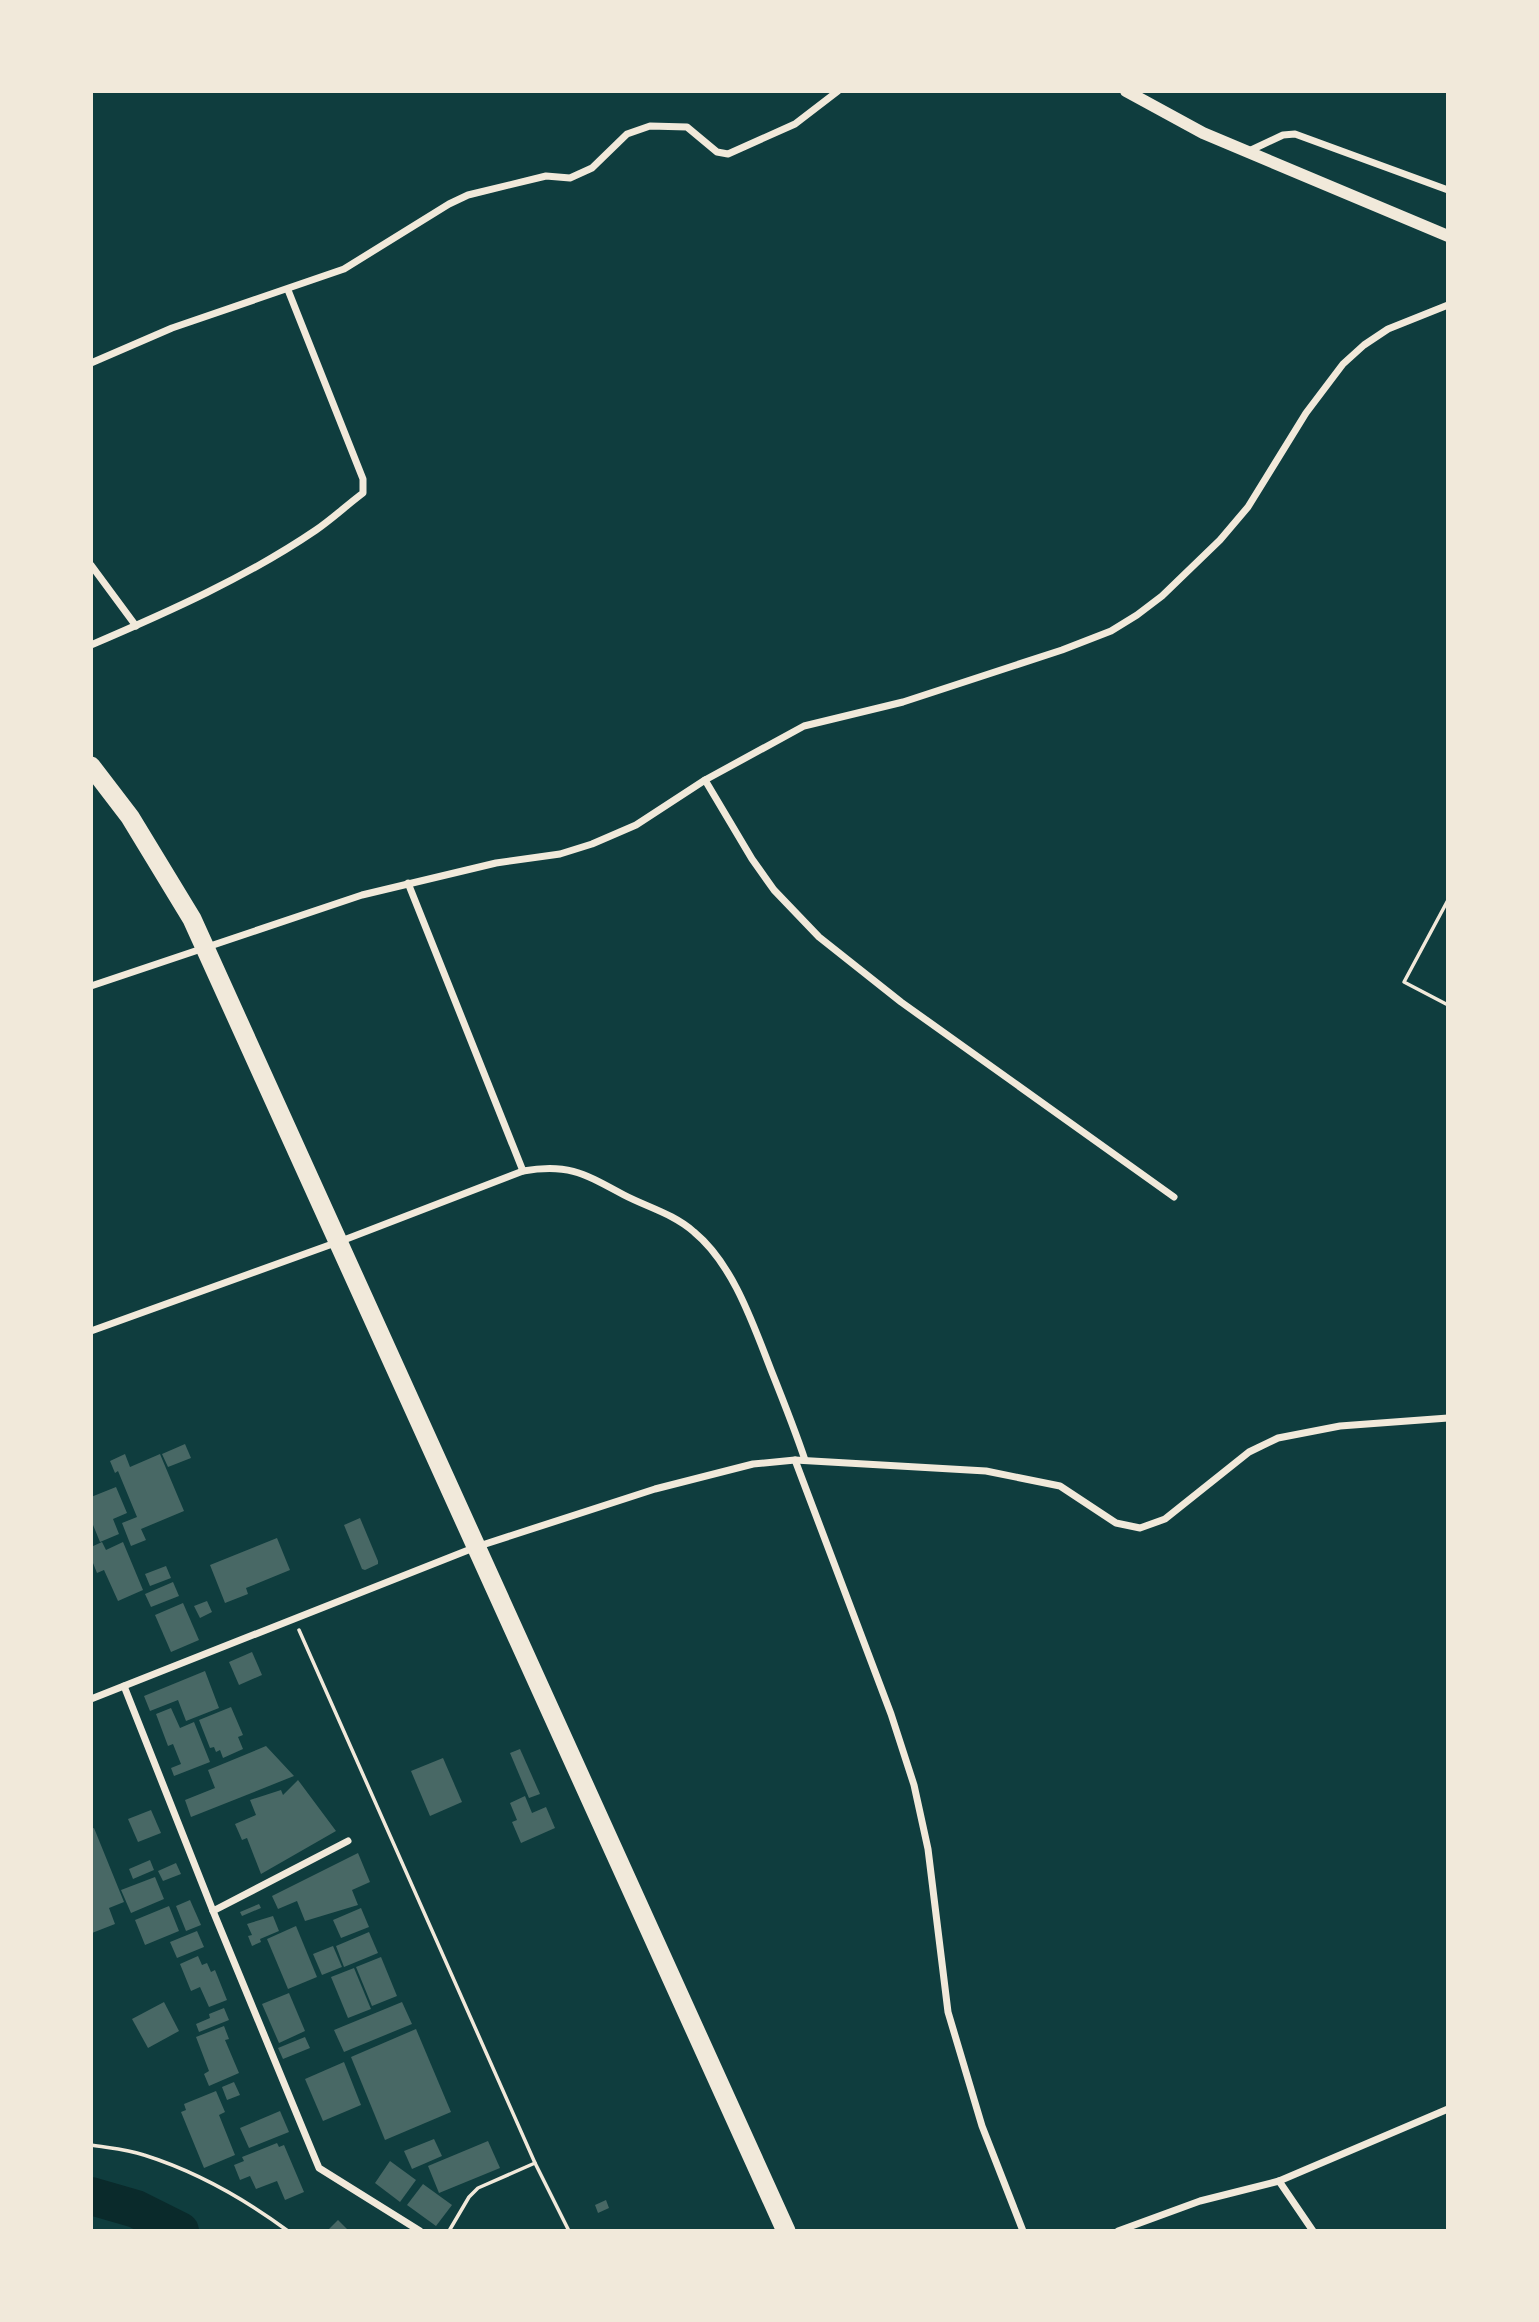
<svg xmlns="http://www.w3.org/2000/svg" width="1539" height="2322" viewBox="0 0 1539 2322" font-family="Figtree,sans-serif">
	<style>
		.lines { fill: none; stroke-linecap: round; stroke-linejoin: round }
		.river { stroke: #0a2a2b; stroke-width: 38 }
		.building { fill: #486865 }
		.path { stroke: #f1e9da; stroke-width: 3.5 }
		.minor { stroke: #f1e9da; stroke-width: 7 }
		.tertiary { stroke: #f1e9da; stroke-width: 12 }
		.trunk { stroke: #f1e9da; stroke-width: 19 }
	</style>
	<rect width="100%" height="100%" fill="#0f3d3e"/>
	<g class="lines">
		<!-- river -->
		<polyline class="river" points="91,2196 136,2209 180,2231"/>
	</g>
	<!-- building -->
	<g class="building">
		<polygon points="185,1444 191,1458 168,1467 162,1454"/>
		<polygon points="125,1454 130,1467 160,1454 184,1511 141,1529 146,1540 131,1546 122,1523 137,1517 118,1471 115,1473 110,1461"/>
		<polygon points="116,1487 127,1513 113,1519 119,1534 100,1542 91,1520 91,1497"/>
		<polygon points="360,1518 378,1561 378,1564 365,1570 362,1569 344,1525"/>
		<polygon points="277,1538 290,1570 246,1588 248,1594 225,1603 210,1565"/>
		<polygon points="102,1542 106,1550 123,1542 143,1590 118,1601 104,1570 97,1573 91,1558 91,1547"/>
		<polygon points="166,1566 171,1578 150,1586 145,1574"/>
		<polygon points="173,1582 179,1596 151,1607 145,1594"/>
		<polygon points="207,1601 212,1612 200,1618 194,1606"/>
		<polygon points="183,1603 199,1640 171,1652 155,1615"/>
		<polygon points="252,1652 262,1675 239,1685 229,1662"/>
		<polygon points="205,1671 219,1708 186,1721 178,1700 150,1711 144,1696"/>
		<polygon points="231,1707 243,1735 238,1737 243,1749 223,1758 220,1750 216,1752 214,1747 210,1748 199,1720"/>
		<polygon points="171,1708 180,1728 194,1722 210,1762 174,1776 171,1768 181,1764 173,1744 168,1746 156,1714"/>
		<polygon points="266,1746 294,1776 191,1817 185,1800 215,1788 208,1770"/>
		<polygon points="520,1749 540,1794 529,1798 510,1753"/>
		<polygon points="443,1758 462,1802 430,1816 411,1771"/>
		<polygon points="298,1780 336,1831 261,1874 247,1838 242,1840 235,1824 256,1815 250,1800 281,1790 283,1795"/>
		<polygon points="525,1796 532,1813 546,1807 555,1828 521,1843 512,1822 517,1820 510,1803"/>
		<polygon points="151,1810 161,1833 138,1842 128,1819"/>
		<polygon points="94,1828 124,1902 109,1908 115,1924 92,1933 91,1829"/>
		<polygon points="358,1853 370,1882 352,1890 358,1905 305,1921 297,1901 278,1909 272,1896"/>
		<polygon points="150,1860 154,1870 133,1879 129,1869"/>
		<polygon points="176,1863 181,1874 163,1881 158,1871"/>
		<polygon points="155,1877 164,1899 131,1913 121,1890"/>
		<polygon points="190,1900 201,1925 186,1931 176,1906"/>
		<polygon points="259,1904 261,1908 242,1916 240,1912"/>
		<polygon points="169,1906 179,1931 145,1945 135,1920"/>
		<polygon points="361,1908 369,1927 341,1938 333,1920"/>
		<polygon points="273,1916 279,1931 260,1939 261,1942 252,1946 248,1936 252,1935 247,1924"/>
		<polygon points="296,1926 317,1977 288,1989 267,1939"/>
		<polygon points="197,1931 204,1947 177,1958 170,1942"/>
		<polygon points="369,1932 378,1953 344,1967 336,1946"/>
		<polygon points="333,1946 342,1967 322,1975 313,1954"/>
		<polygon points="198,1956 202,1965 207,1963 211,1972 215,1970 227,2000 209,2007 200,1987 191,1991 180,1964"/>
		<polygon points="381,1957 397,1996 372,2006 356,1967"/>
		<polygon points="354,1968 371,2009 348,2018 331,1977"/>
		<polygon points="289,1993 305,2031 279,2043 262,2004"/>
		<polygon points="164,2002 179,2031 148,2048 132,2019"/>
		<polygon points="402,2002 412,2024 344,2052 334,2030"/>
		<polygon points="224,2008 229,2020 199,2032 196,2024 210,2018 209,2014"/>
		<polygon points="224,2026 229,2039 225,2040 239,2073 209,2086 204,2074 209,2071 196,2037"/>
		<polygon points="416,2029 451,2112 385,2140 351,2057"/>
		<polygon points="305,2037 310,2048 283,2059 278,2048"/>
		<polygon points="344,2062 361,2105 323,2121 305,2079"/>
		<polygon points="234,2082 240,2095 227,2100 222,2087"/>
		<polygon points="216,2091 225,2112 219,2115 235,2155 204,2168 181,2112 186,2110 184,2104"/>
		<polygon points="280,2111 289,2132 249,2148 240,2128"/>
		<polygon points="434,2139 442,2156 412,2169 404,2151"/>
		<polygon points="488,2141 500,2168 439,2193 428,2166"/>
		<polygon points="277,2143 279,2147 284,2145 304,2192 285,2200 277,2181 256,2189 250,2176 240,2180 234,2165 244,2161 242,2157"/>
		<polygon points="390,2161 416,2180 400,2202 375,2183"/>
		<polygon points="423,2184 452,2205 436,2226 407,2205"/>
		<polygon points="606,2200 609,2208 598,2213 595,2205"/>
		<polygon points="338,2220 349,2231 327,2231"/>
	</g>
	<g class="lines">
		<!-- path -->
		<g class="path">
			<polyline points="1448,900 1404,982 1448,1005"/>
			<polyline points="299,1630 535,2163 569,2231"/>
			<path d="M 91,2145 C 109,2148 127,2149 144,2155 C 195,2171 246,2200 288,2231"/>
			<polyline points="449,2231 469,2197 478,2188 535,2163"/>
		</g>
		<!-- minor -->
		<g class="minor">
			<polyline points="1249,151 1283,135 1295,134 1448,190"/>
			<polyline points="91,363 172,328 344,269 449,204 468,195 546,176 570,178 592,168 627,134 650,126 687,127 717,152 728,154 795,124 838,91"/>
			<polyline points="91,565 136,626"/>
			<path d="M 91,645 C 168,612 247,577 316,530 C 332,519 347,505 363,493 L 363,479 L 288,290"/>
			<polyline points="705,780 752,859 774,890 819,937 901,1002 1174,1197"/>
			<polyline points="408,883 523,1171"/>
			<polyline points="91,986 362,895 496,863 560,854 592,844 636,825 705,780 804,726 903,702 1062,650 1111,631 1137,615 1162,596 1220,540 1248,507 1306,413 1343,364 1364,345 1388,329 1448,305"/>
			<path d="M 91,1331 L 349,1238 L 523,1171 C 569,1163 585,1174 624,1195 C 647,1207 674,1214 694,1232 C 733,1264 753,1324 771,1370 C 783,1400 795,1430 805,1460"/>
			<polyline points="795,1460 891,1714 914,1785 928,1849 948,2012 982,2126 1023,2231"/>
			<polyline points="124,1686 213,1911 319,2168 420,2231"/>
			<polyline points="91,1699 476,1547 655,1489 753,1464 795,1460 986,1471 1060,1486 1116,1523 1140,1528 1165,1519 1249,1452 1278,1438 1340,1426 1448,1418"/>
			<polyline points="213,1911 348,1841"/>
			<polyline points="1279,2181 1313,2231"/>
			<polyline points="1118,2231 1200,2201 1279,2181 1448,2109"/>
		</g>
		<!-- tertiary -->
		<polyline class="tertiary" points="1126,91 1203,133 1448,236"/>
		<!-- trunk -->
		<polyline class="trunk" points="91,766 130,817 192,919 786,2231"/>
	</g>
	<!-- border -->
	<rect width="1539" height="2322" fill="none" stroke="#f1e9da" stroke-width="186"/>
</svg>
